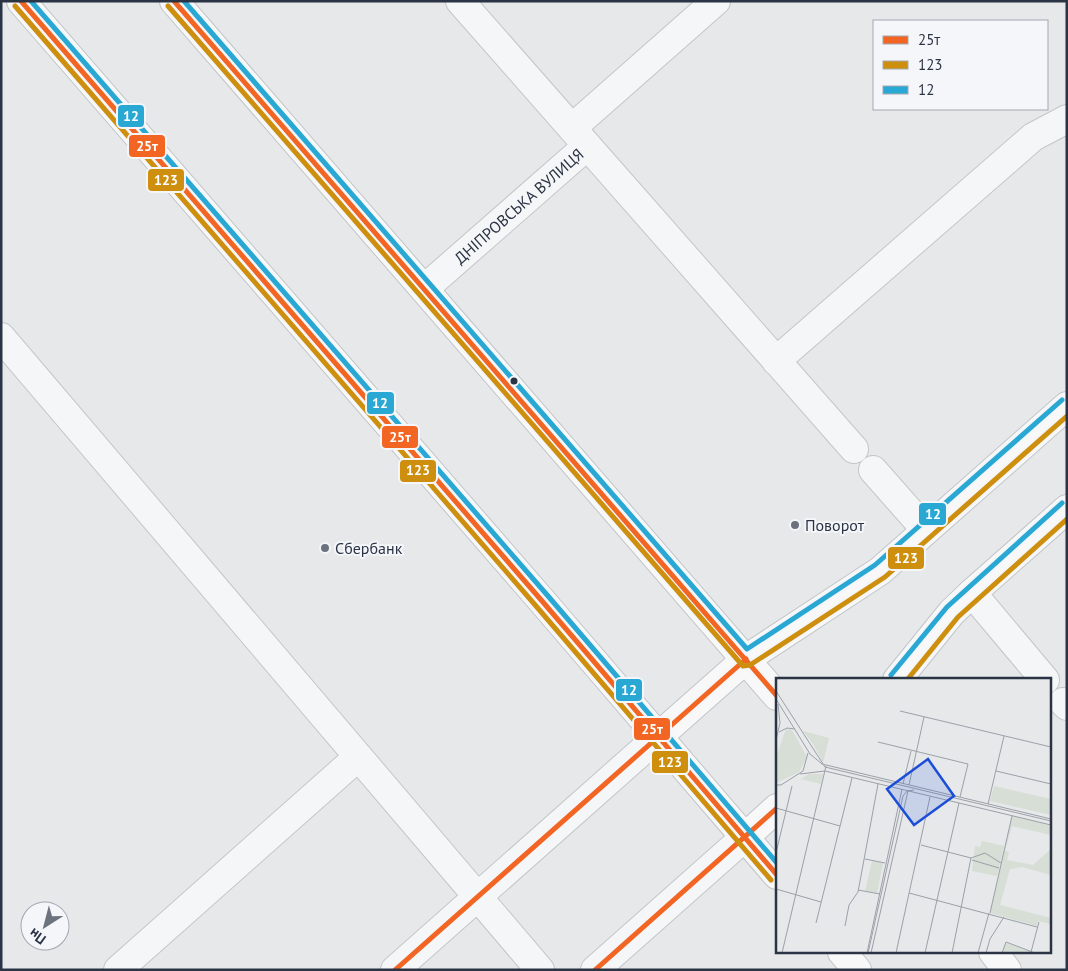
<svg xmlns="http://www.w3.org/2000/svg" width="1068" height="971" viewBox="0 0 1068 971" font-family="'PT Sans',sans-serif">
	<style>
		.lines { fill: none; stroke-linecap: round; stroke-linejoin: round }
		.minor-casing { stroke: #c4c6c8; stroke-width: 30 }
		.major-casing { stroke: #c2c5c8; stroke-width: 30 }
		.minor { stroke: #f5f6f7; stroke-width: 28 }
		.major { stroke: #f8f8f8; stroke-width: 28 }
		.bus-1-casing { stroke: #f4f6f9; stroke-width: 9 }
		.bus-2-casing { stroke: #f4f6f9; stroke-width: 9 }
		.bus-3-casing { stroke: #f4f6f9; stroke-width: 9 }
		.bus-1 { stroke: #f26522; stroke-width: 5 }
		.bus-2 { stroke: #ce8f0e; stroke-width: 5 }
		.bus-3 { stroke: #2aa8d4; stroke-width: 5 }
		.bus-dot { fill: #2b3445; stroke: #f4f6f9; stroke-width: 2 }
		.poi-dot { fill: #6c737f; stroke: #f4f6f9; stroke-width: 2 }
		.labels { text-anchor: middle; stroke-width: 4; stroke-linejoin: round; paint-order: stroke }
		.street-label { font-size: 16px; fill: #2b3445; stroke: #f4f6f9 }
		.poi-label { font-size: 16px; fill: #2b3445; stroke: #f4f6f9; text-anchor: start }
		.inset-road { fill: none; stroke: #9ba0a8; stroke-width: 1 }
		.view { fill: #1d4ed8; fill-opacity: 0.15; stroke: #1d4ed8; stroke-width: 2.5 }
		.inset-edge { fill: none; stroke: #2b3445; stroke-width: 2.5 }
		.line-badge { stroke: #f4f6f9; stroke-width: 2 }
		.badge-label { font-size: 14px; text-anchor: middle; font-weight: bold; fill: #fff }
	</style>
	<rect width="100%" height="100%" fill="#e6e8ea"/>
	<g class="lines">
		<defs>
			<g id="minor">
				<polyline points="460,1 854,449"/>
				<polyline points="572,128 716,1"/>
				<path id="s1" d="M 424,289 L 587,146"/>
				<polyline points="1,337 540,970"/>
				<polyline points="776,361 1033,137 1067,119"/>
				<polyline points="873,470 926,530"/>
				<polyline points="972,593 1045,680"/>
				<polyline points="1063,702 1067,706"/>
				<polyline points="118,970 358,757"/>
				<polyline points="395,970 659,736"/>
				<polyline points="595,970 745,837"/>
			</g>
			<g id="major">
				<polyline points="21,1 542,601 777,875"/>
				<polyline points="174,1 777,696"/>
				<polyline points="897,680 952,612 972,593 1067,509"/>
				<polyline points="659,736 746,659 880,571 1067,406"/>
				<polyline points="745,837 777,808"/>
				<polyline points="842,952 857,970"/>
				<polyline points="993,952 1007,970"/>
			</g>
		</defs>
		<!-- minor casing -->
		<use href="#minor" class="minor-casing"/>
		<!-- major casing -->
		<use href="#major" class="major-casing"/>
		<!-- minor -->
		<use href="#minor" class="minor"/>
		<!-- major -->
		<use href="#major" class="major"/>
		<defs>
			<g id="bus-1">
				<polyline points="21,1 542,601 777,875"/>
				<polyline points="174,1 777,696"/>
				<polyline points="395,970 746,659"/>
				<polyline points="595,970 777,808"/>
			</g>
			<g id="bus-2">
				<polyline points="15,6 536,606 771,880"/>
				<polyline points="168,6 743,666 750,665 885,577 1067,416"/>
				<polyline points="907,680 958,617 1067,519"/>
			</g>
			<g id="bus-3">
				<polyline points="31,1 548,596 777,863"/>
				<polyline points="184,1 747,649 875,565 1062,400"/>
				<polyline points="891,675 947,607 1062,503"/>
			</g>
		</defs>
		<!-- bus-1 casing -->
		<use href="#bus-1" class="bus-1-casing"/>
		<!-- bus-2 casing -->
		<use href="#bus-2" class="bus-2-casing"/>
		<!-- bus-3 casing -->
		<use href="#bus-3" class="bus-3-casing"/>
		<!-- bus-1 -->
		<use href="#bus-1" class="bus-1"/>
		<!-- bus-2 -->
		<use href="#bus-2" class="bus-2"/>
		<!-- bus-3 -->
		<use href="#bus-3" class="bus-3"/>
	</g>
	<!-- markers -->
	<circle class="bus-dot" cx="514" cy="381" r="4.5"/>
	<g class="poi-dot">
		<circle cx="795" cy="525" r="5"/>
		<circle cx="325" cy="548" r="5"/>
	</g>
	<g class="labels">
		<!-- street labels -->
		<g class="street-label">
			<text dy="6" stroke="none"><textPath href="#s1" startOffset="126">ДНІПРОВСЬКА ВУЛИЦЯ</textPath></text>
		</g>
		<!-- poi labels -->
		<g class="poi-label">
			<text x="805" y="531">Поворот</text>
			<text x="335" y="554">Сбербанк</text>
		</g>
	</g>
	<!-- overview -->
	<g transform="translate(776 678)">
		<rect width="275" height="275" fill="#e6e8ea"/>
		<path d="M 10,51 L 16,52 L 31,79 L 23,94 L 0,105 L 0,79 ZM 27,53 L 53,60 L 47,85 L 37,66 ZM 33,96 L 47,96 L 45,106 L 25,101 ZM 218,108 L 275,121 L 275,137 L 214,123 ZM 236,138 L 275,147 L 275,157 L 236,148 L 229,173 L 233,174 L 231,182 L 257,187 L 275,171 L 275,197 L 246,189 L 234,191 L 224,227 L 275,240 L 275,246 L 262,243 L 261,248 L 214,235 ZM 206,163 L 228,168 L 221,198 L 196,193 L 199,168 L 204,169 ZM 96,183 L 107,185 L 101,215 L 89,213 ZM 230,265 L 255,274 L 254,275 L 226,275 Z" fill="#d6ded6"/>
		<path class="inset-road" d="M 0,13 L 49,89 L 275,143M 0,21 L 34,76 L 46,86 L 275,141M 124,33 L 275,69M 3,54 L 11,50 L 19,51M 0,62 L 4,45 L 2,26M 102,64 L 192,86 L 184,119M 220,93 L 275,106M 24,96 L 49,93 L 275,147M 127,106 L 135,73M 0,107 L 5,107 L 27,93 L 32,75M 133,107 L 148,39M 212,126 L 228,58M 0,130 L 64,148M 145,167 L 195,180M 0,175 L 16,108M 89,181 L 109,185M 196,182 L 223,190M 0,211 L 45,224M 82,212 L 104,216M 133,215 L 261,249M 214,235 L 236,138M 40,245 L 76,100M 69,248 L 73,227 L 82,214 L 102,106M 255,274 L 263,244M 6,275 L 50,88M 91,275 L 126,111M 92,275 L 127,118 L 131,113 L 138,112M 95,275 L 132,113M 120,275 L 154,119M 149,275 L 183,125M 176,275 L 195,180 L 209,175 L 225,185M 202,275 L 213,235M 210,275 L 214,261 L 228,239M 226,275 L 230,264 L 259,275"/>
		<path class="view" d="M 152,81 L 178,118 L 138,147 L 111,111 Z"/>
		<rect width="275" height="275" class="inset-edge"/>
	</g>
	<g class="line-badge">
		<rect x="117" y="104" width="28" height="24" rx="5" fill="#2aa8d4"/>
		<rect x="128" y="134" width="38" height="24" rx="5" fill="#f26522"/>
		<rect x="147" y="168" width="38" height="24" rx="5" fill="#ce8f0e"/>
		<rect x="366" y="391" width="29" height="24" rx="5" fill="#2aa8d4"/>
		<rect x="381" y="425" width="38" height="24" rx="5" fill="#f26522"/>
		<rect x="399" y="459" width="38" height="24" rx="5" fill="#ce8f0e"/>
		<rect x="918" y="502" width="29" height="24" rx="5" fill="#2aa8d4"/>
		<rect x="887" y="546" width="38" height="24" rx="5" fill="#ce8f0e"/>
		<rect x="615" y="678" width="28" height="24" rx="5" fill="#2aa8d4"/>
		<rect x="633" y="717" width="38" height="24" rx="5" fill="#f26522"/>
		<rect x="651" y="750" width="38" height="24" rx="5" fill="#ce8f0e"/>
	</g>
	<g class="badge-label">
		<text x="131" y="121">12</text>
		<text x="147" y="151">25т</text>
		<text x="166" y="185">123</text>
		<text x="380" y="408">12</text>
		<text x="400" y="442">25т</text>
		<text x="418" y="475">123</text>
		<text x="933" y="519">12</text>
		<text x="906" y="563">123</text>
		<text x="629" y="695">12</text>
		<text x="652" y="734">25т</text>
		<text x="670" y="767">123</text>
	</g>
	<!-- border -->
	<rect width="1068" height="971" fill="none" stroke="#2b3445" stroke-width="5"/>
	<!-- legend -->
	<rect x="873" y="20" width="175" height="90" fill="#f4f6f9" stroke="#a4a8b1"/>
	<rect x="883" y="36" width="25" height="8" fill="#f26522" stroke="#a4a8b1"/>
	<text x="918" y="45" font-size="15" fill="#2b3445">25т</text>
	<rect x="883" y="61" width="25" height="8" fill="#ce8f0e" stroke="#a4a8b1"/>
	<text x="918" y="70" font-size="15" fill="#2b3445">123</text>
	<rect x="883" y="86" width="25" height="8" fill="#2aa8d4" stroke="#a4a8b1"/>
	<text x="918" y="95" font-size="15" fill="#2b3445">12</text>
	<!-- north arrow -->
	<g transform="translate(45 926) rotate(216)"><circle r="24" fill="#f4f6f9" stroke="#a4a8b1"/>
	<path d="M0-4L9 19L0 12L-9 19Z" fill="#6c737f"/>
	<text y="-8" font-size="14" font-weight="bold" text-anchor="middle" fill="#2b3445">Пн</text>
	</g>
</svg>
